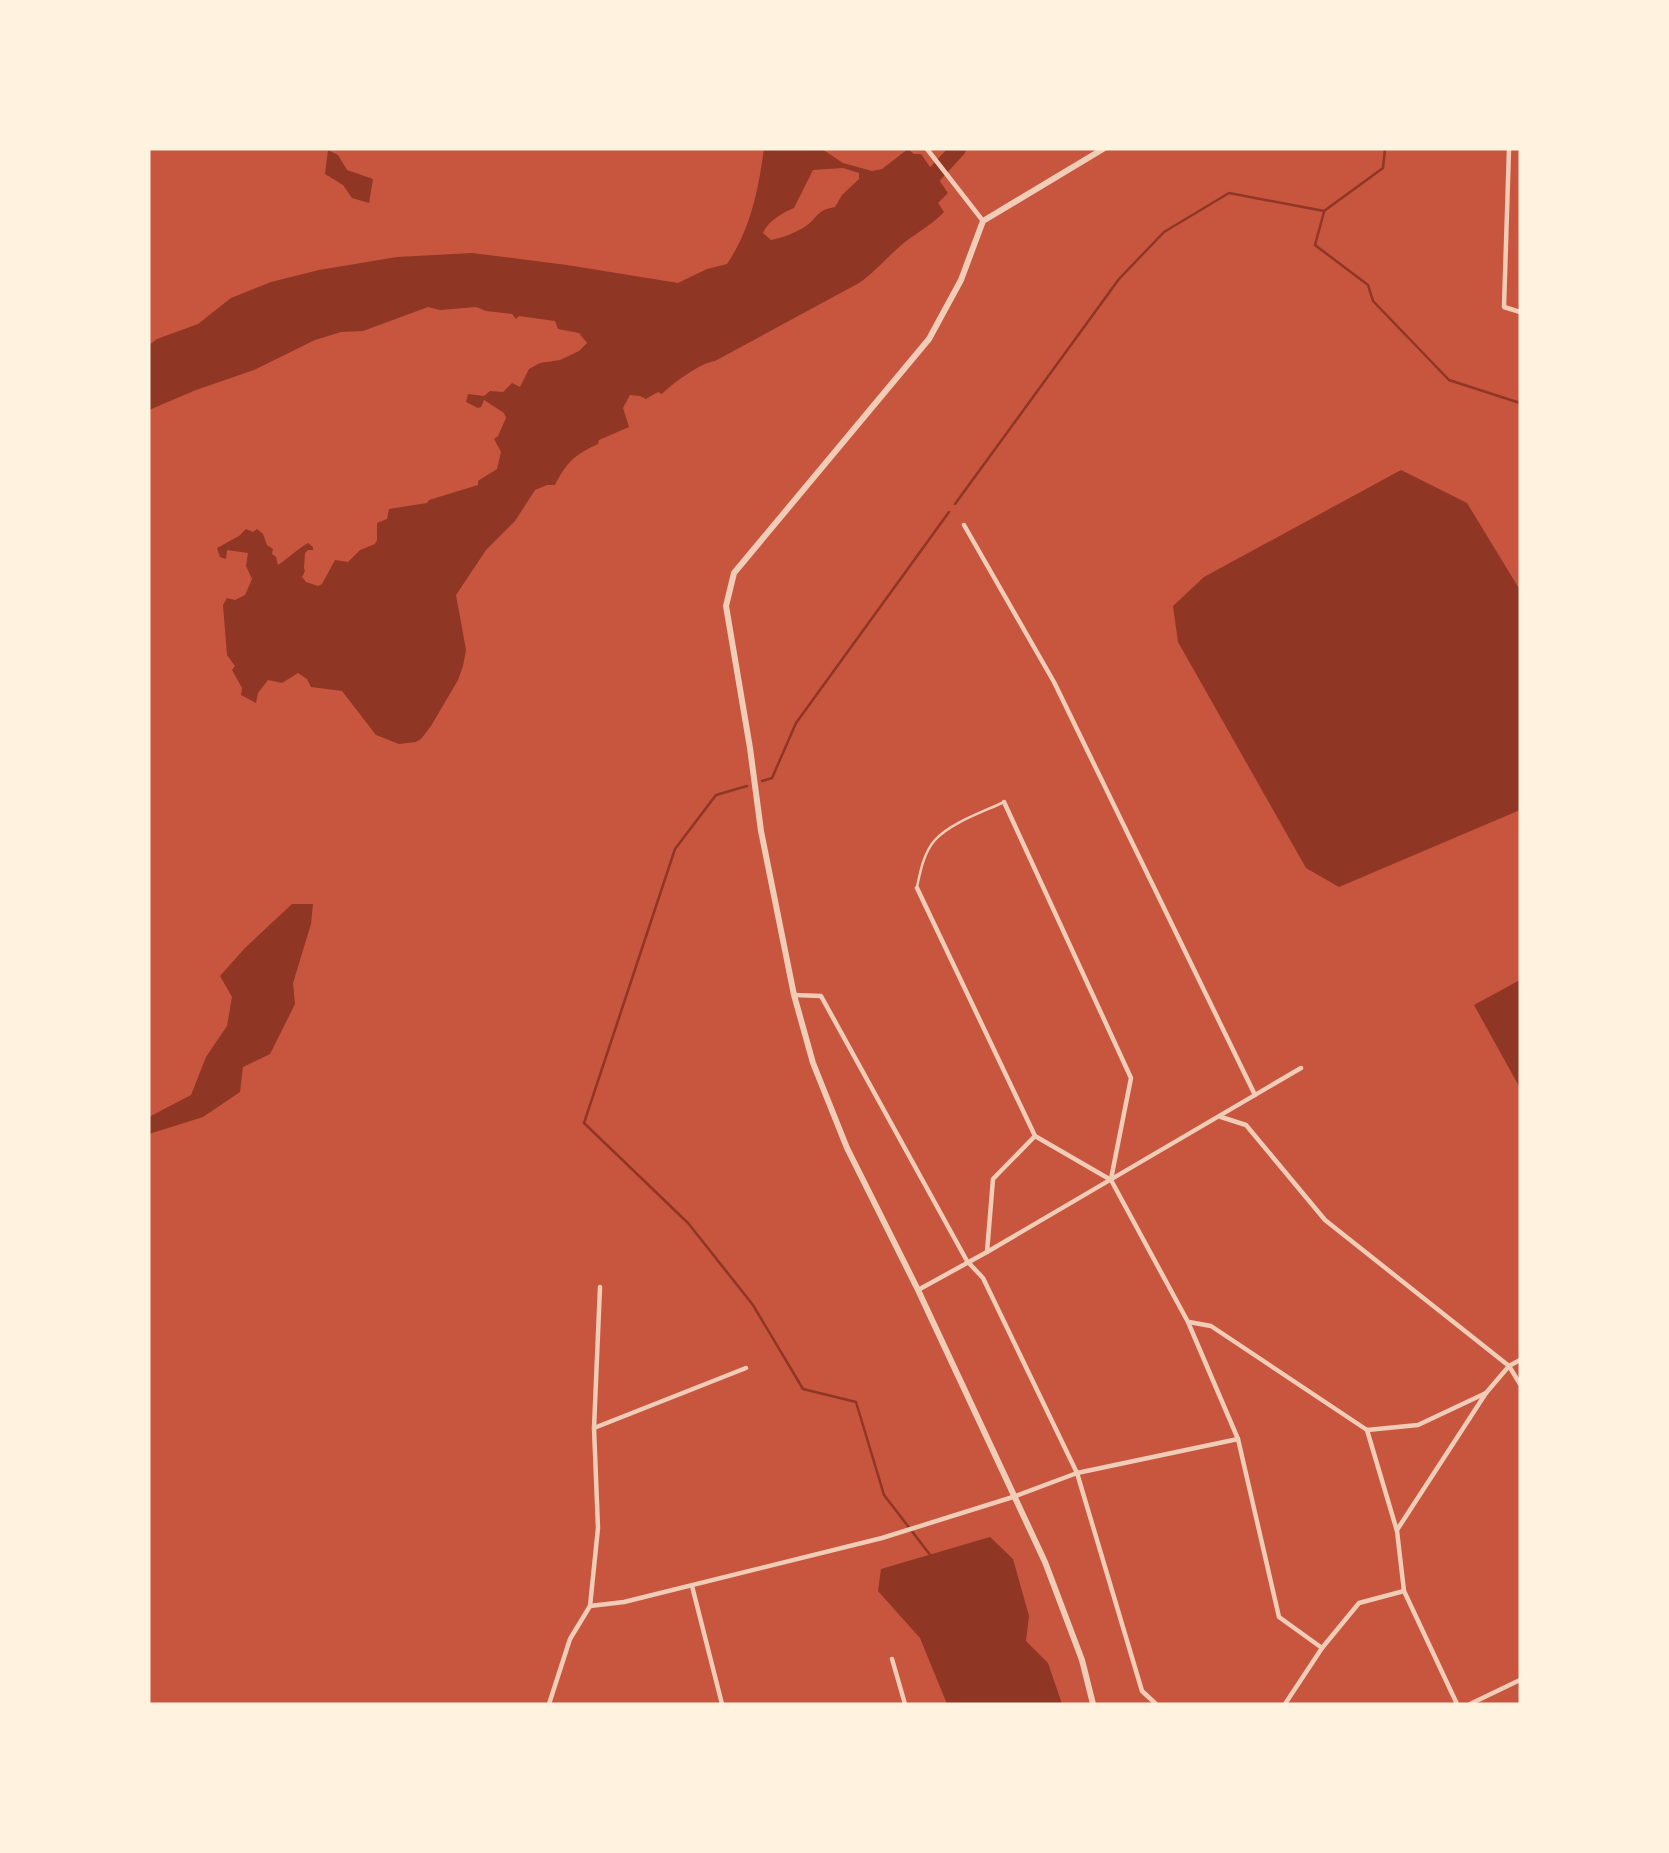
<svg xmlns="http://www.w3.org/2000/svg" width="1669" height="1853" viewBox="0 0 1669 1853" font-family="'IBM Plex Sans',sans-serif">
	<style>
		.water { fill: #8f3625; fill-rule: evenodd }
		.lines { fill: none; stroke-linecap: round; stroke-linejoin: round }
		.stream { stroke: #8f3625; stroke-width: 2.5 }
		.river { stroke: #8f3625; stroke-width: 16 }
		.service { stroke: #f1ccb7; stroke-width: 2.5 }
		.minor { stroke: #f1ccb7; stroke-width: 4.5 }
		.tertiary { stroke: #f1ccb7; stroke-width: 6 }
	</style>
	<rect width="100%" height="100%" fill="#c8553d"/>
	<!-- water -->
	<g class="water">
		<path d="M 764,149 L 822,149 L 843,163 L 872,171 L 882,169 L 908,149 L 914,154 L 921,154 L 948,193 L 938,203 L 944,212 C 932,224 923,229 909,239 C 891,252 878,270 859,283 L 715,361 C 700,363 673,383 662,394 L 658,392 L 646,399 L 640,396 L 630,395 L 623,408 L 629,427 L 599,440 L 598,444 C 574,455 567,462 555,485 L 547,485 L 535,490 L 515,521 L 486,550 L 456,595 L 466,650 L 463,666 L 458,680 L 431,726 L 421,739 L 416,742 L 399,744 L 376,735 L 342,691 L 311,687 L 307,679 L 298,673 L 282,683 L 268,680 L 258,693 L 256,703 L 241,695 L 242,688 L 232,670 L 235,666 L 227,655 L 223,605 L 227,598 L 235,600 L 245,595 L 252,579 L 246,566 L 248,553 L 227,550 L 226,559 L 220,557 L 217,548 L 239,536 L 246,529 L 253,532 L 257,529 L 263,534 L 267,545 L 273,549 L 272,554 L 276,557 L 278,565 C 289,558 296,550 308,543 L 313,547 L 313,550 L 308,550 L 305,553 L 304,568 L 305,571 L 302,577 L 306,582 L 318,586 L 322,584 L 335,560 L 348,562 L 360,550 L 375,544 L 377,540 L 377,523 L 387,519 L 389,509 L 427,503 L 429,500 L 478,485 L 478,481 L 497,469 L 501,452 L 494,439 L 498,436 L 506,418 L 504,413 L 484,400 L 481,407 L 478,408 L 466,402 L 468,394 L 484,396 L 490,391 L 503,392 L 512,383 L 520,387 L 529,369 L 540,363 L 560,360 L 579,351 L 587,343 L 579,333 L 558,329 L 555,321 L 519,316 L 516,319 L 512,314 L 486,311 L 476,307 L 440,310 L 428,307 L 363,331 L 341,332 L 315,340 L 254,370 L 196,390 L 149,410 L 149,345 L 157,339 L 198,324 L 231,298 L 271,282 L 319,270 L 397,257 L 472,253 L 567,265 L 678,283 L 707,269 L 727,264 C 751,228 758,191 764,149 ZM 843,168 L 859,173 L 859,179 L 842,195 L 835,207 C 815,210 818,219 803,228 C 794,233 782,238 771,240 L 763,233 C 768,221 782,213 794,208 L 813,170 Z"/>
		<polygon points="328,150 338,155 347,170 373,179 369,203 352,198 343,185 325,174"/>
		<polygon points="1401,470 1467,503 1520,590 1520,810 1339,887 1306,868 1178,642 1173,606 1204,577"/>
		<polygon points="292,904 313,904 311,924 293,983 295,1004 270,1054 243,1067 240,1092 203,1117 149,1134 149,1117 191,1095 206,1057 227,1026 232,997 220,976 245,948"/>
		<polygon points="1520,980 1520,1088 1474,1005"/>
		<polygon points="990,1537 1013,1559 1029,1616 1026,1641 1048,1663 1062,1704 947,1704 920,1638 878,1591 881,1569"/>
	</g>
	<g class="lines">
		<!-- stream -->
		<g class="stream">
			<polyline points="1324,212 1315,245 1368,285 1373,301 1449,380 1520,403"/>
			<polyline points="955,504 1119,279 1164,232 1229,193 1324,211 1383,168 1385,149"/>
			<polyline points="762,781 772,778 796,723 949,512"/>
			<polyline points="747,786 716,795 675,849 584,1123 688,1223 753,1305 803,1389 856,1402 884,1495 931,1556 929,1558"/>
		</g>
		<!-- river -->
		<polyline class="river" points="921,189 958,149"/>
		<!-- service -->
		<path class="service" d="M 917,887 C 920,872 924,852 935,840 C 950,823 983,812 1004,802"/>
		<!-- minor -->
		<g class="minor">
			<polyline points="927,149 983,221"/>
			<polyline points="1509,149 1504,307 1520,312"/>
			<polyline points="964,525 1054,682 1255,1095"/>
			<polyline points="1004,802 1131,1078 1111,1179"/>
			<polyline points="917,888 1035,1136 1111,1180 1188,1322 1238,1439 1279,1617 1322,1648"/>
			<polyline points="794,995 821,996 967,1261 983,1278 1077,1473 1142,1691 1156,1704"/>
			<polyline points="1221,1117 1246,1125 1325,1220 1509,1366 1520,1384"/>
			<polyline points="987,1252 993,1179 1035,1136"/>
			<polyline points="918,1290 987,1252 1301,1068"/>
			<polyline points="1189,1322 1211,1326 1367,1430 1418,1425 1486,1393"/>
			<polyline points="594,1428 746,1368"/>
			<polyline points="1367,1430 1397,1531 1404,1591 1457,1704"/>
			<polyline points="1397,1530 1486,1393 1509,1366 1520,1360"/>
			<polyline points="692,1586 722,1704"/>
			<polyline points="590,1606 624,1602 882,1538 1013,1497 1077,1473 1238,1439"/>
			<polyline points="892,1659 905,1704"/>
			<polyline points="549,1704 570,1639 590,1606 598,1528 594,1428 600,1287"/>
			<polyline points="1285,1704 1322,1648 1359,1603 1404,1591"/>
			<polyline points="1470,1704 1520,1680"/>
		</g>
		<!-- tertiary -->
		<polyline class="tertiary" points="1093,1704 1082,1660 1045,1562 918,1290 847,1148 813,1063 794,995 761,831 750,748 726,606 734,573 929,339 961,280 983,221 1103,149"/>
	</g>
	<!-- border -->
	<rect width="1669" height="1853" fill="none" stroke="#fff3e0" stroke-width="301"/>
</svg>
